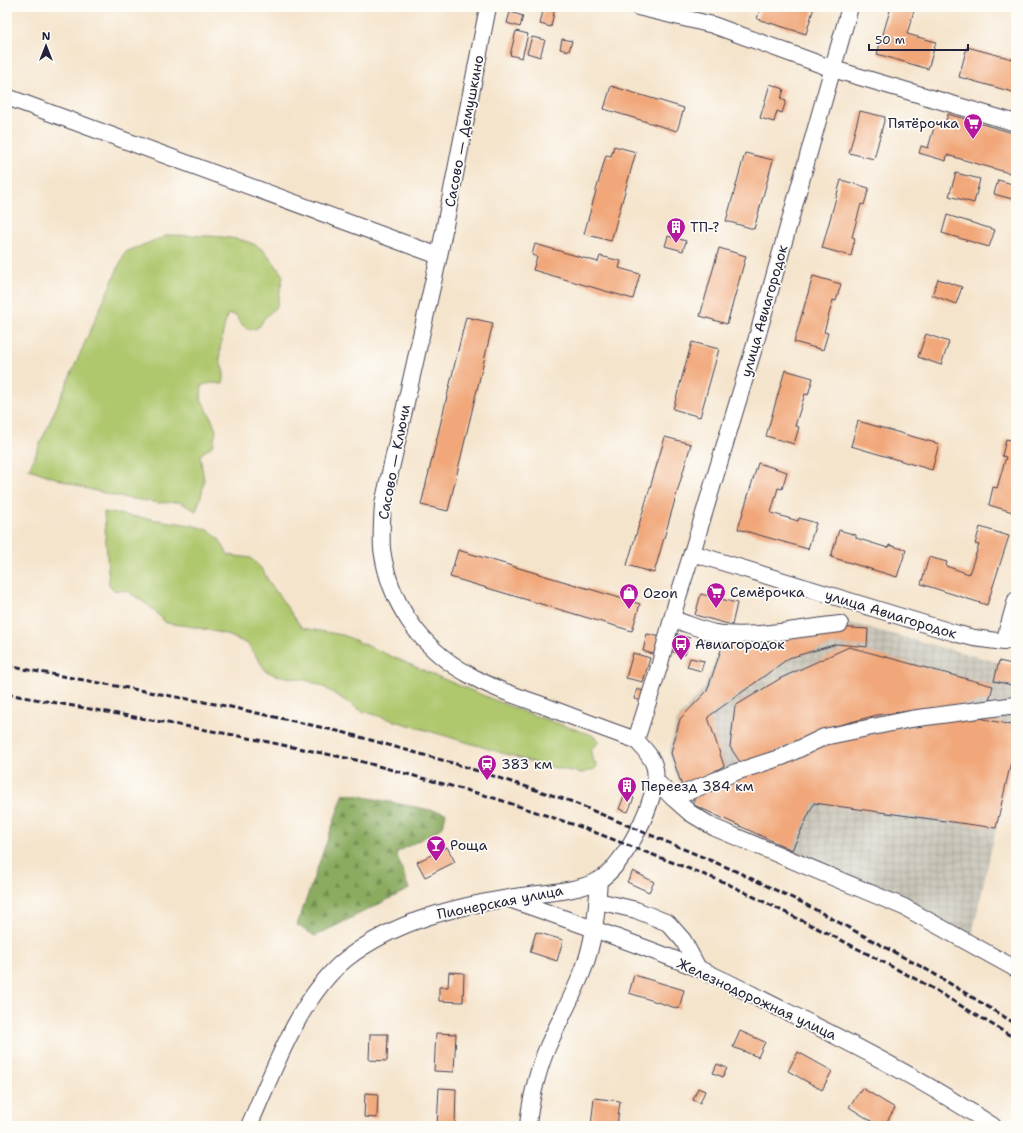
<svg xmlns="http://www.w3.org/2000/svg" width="1023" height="1133" viewBox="0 0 1023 1133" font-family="'Shantell Sans',sans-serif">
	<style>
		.industrial { fill: url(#industrial-grid) }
		.grass { fill: #afc76d; stroke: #687454 }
		.forest { fill: url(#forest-firs); stroke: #56674e }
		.building { fill: #f1a779 }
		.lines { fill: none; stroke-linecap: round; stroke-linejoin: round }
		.minor-casing { stroke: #423f51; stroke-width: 18 }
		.minor { stroke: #fff; stroke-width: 16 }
		.rail { stroke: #22223b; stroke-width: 3; stroke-dasharray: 6 3; stroke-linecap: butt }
		.labels { text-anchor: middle; stroke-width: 3.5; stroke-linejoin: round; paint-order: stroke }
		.poi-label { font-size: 14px; fill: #22223b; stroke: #fdfcf7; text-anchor: start }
		.street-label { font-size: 14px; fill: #22223b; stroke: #fdfcf7 }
	</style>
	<defs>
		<pattern id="industrial-grid" width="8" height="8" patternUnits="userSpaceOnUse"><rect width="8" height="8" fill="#c8c4b8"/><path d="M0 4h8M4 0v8" fill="none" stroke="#aca89f"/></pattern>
		<pattern id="forest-firs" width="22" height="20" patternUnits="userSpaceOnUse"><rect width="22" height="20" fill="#8bac60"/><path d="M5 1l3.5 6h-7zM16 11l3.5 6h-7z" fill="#718c50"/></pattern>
	</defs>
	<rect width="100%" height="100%" fill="#fdfcf7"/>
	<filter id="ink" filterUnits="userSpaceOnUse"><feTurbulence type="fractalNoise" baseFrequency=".025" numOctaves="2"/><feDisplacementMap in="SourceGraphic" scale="8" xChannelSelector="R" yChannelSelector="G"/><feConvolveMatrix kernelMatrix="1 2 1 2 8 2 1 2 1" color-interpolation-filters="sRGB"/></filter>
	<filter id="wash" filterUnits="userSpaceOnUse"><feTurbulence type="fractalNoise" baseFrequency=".012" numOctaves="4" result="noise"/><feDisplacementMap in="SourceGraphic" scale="16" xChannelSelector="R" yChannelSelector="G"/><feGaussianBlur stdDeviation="0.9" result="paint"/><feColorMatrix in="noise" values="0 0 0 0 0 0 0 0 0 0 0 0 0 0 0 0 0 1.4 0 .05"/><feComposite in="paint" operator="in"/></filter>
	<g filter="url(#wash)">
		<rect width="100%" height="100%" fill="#f5e4cc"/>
		<!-- industrial -->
		<polygon class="industrial" points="854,624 1016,667 1016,740 972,935 685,800 669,753 677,720 704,688 722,643"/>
		<!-- grass -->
		<g class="grass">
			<path d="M 169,235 C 194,236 237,234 257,246 C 269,253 276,266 283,276 L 277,306 L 263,320 L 260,326 L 255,329 L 249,330 L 240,323 L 237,316 L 231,314 L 227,315 C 224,329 219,345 220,359 C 222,370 226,372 223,384 L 212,383 L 202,385 L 201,399 L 210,415 L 216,431 L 213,445 L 200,455 L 204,481 L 202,493 L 196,511 L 180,502 L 159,503 L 120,497 L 84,488 L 29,469 L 125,252 Z"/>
			<polygon points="104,512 191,525 209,530 220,540 228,555 251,558 262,569 269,582 302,628 343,635 434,675 521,711 592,735 598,740 598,743 591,750 591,755 597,767 592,770 582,773 546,766 362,711 322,686 305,680 275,675 266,671 248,644 225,634 195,627 166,623 148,605 127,591 114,590 109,585"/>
		</g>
		<!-- forest -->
		<polygon class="forest" points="344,793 446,813 443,827 396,853 409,889 315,936 297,925"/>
		<g id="blocks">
			<!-- building -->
			<g class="building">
				<polygon points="544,7 555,7 551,27 540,24"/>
				<polygon points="761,7 814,7 806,34 757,19"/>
				<polygon points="891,7 915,7 907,34 936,42 928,69 877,54"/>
				<polygon points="510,12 523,16 520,27 507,23"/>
				<polygon points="516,31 528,34 522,58 510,55"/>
				<polygon points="532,37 545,40 540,57 527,53"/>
				<polygon points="562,39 572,41 569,51 560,49"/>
				<polygon points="967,47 1016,60 1016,93 959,77"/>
				<polygon points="770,84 784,89 781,99 786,101 782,113 777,111 774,122 760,118"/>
				<polygon points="611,86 684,108 677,131 604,109"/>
				<polygon points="860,111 885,117 874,159 849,153"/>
				<polygon points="948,114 1016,134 1016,149 1009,173 947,155 946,161 919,153 921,146 928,148 935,124 944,127"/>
				<polygon points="614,146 636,152 611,241 584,234 606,155 611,156"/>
				<polygon points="745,153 773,160 754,229 726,221"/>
				<polygon points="956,173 980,179 974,203 949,196"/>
				<polygon points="841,180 869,188 864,205 861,204 852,237 855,238 851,256 822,248"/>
				<polygon points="998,180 1016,185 1012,199 994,194"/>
				<polygon points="947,215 995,230 989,247 942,233"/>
				<polygon points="668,236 686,241 683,251 665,246"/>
				<polygon points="535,244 598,262 600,256 621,261 619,268 640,274 633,299 533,270 537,257 532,255"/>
				<polygon points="719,248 746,256 727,324 700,316"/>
				<polygon points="813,276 841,284 836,301 833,300 824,332 828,333 823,350 794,342"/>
				<polygon points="938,279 962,287 956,304 932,295"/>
				<polygon points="466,317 493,323 448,511 421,505"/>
				<polygon points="926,334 949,342 941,365 918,357"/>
				<polygon points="692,342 719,349 700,417 673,409"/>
				<polygon points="785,370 813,378 808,395 805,394 795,426 799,427 794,444 766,436"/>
				<polygon points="858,421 939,444 932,470 851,446"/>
				<polygon points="665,437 691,444 654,573 627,565"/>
				<polygon points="1006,439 1016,441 1016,513 989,505 993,487 997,488 1006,457 1002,456"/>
				<polygon points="758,463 787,472 782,489 778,488 771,513 798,521 799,518 816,523 808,549 738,529"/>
				<polygon points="980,527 1009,536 987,605 921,584 929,557 947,562 946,566 969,574 979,545 975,544"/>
				<polygon points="839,530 856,535 856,538 888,548 889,545 906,550 897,577 831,557"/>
				<polygon points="458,550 640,604 632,631 450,577"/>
				<polygon points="701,594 737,603 732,625 695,615"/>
				<polygon points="836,627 868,629 867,647 837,644 789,658 708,717 724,766 683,789 671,753 680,719 707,691 723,644"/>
				<polygon points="647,634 661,637 656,655 643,651"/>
				<polygon points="677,634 690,638 685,655 673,652"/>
				<polygon points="849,647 993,686 989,701 877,715 836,726 742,765 730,747 735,706 781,678"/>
				<polygon points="633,653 650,658 643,682 626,678"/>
				<polygon points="690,658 704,661 701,671 687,667"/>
				<polygon points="999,661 1016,665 1016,686 994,681"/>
				<polygon points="637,689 646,692 643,701 634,699"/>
				<polygon points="966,715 1016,726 1016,740 996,828 814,803 792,850 694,805 694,796 822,744"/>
				<polygon points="625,794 634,798 628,812 619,809"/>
				<polygon points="447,847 455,862 425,877 417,862"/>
				<polygon points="633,871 654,882 649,892 627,882"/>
				<polygon points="536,932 563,940 557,961 530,952"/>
				<polygon points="449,972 464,973 463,1002 439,1001 439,987 448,987"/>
				<polygon points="634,975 684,990 679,1009 629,993"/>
				<polygon points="740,1031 765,1042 758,1057 733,1047"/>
				<polygon points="436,1033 456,1034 454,1072 434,1071"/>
				<polygon points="370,1034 388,1034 387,1061 369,1060"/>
				<polygon points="798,1052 832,1071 822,1090 788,1071"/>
				<polygon points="717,1064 727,1068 723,1077 713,1073"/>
				<polygon points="439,1088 456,1089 455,1126 437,1126"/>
				<polygon points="698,1088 705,1091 700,1103 693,1100"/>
				<polygon points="862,1088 895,1108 884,1126 879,1126 849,1107"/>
				<polygon points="365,1093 378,1094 377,1118 364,1117"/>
				<polygon points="594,1098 620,1101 617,1126 591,1126"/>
			</g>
		</g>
	</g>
	<g filter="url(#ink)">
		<use href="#blocks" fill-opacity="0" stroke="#423f51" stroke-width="1"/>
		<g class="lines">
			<defs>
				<g id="minor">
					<polyline points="638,7 713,25 833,69 1016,123"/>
					<polyline points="7,97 439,256"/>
					<polyline points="692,553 754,348 850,7"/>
					<path d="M 672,619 C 686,623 701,630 715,633 C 752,639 802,628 840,624"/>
					<polyline points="636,740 659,667 677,600 692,553 958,634 974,638 1004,642 1016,600"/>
					<polyline points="656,781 673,798 690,813 715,828 904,907 1016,969"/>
					<polyline points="673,798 736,772 782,757 824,737 911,719 1016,705"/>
					<path d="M 509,899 C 572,921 635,943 697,968 C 725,980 753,995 781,1009 C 854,1044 925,1081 993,1126"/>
					<polyline points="598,901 636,910 668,923 683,940 698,968"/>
					<path d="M 249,1126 C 273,1072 299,997 346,959 C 396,920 460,905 522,896 C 544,893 580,891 599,880 C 624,867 660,796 655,769 C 653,757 643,748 636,740 C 604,729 573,717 542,705 C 516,696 489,687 466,673 C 420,647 389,602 382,549 C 381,534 382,519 383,504 L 439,256 L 488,7"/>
					<path d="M 528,1126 C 530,1101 538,1069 548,1046 C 559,1021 572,998 582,973 C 594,944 597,911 599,880"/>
				</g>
			</defs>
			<!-- minor casing -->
			<use href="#minor" class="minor-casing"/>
			<!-- minor -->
			<use href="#minor" class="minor"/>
			<!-- rail -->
			<g class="rail">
				<polyline points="7,666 226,706 342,732 456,764 570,801 731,869 801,902 931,972 1016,1024"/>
				<polyline points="7,694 234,735 356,760 491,797 581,827 726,883 839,939 925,984 1016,1039"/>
			</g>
		</g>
	</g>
	<!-- icons -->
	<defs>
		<symbol id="supermarket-pin" viewBox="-11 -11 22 30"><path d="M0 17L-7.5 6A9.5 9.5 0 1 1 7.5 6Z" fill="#b5179e" stroke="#fdfcf7"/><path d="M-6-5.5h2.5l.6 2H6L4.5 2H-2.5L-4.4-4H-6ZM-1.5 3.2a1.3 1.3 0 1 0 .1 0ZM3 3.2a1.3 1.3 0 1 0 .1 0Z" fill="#fff"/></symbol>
		<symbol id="building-pin" viewBox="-11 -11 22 30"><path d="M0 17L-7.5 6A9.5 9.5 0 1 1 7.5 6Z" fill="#b5179e" stroke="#fdfcf7"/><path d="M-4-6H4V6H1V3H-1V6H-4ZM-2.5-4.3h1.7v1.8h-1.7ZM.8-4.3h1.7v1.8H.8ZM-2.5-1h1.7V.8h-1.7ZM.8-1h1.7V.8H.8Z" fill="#fff"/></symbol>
		<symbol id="shop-pin" viewBox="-11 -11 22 30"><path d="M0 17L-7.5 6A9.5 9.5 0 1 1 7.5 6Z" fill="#b5179e" stroke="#fdfcf7"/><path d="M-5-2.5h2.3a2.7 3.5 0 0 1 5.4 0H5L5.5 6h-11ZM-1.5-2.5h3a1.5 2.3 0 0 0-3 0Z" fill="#fff"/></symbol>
		<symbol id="bus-pin" viewBox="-11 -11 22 30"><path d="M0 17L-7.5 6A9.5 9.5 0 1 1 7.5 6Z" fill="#b5179e" stroke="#fdfcf7"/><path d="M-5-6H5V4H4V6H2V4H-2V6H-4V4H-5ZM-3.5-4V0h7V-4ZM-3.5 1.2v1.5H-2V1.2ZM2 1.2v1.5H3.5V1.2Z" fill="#fff"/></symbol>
		<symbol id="station-pin" viewBox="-11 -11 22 30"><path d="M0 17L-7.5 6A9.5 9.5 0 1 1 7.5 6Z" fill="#b5179e" stroke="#fdfcf7"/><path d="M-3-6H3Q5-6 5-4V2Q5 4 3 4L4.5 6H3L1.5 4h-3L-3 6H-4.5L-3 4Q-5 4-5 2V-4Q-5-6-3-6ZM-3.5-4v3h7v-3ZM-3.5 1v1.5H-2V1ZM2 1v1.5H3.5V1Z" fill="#fff"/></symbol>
		<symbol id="bar-pin" viewBox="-11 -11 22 30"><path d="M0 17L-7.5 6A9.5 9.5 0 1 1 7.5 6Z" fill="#b5179e" stroke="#fdfcf7"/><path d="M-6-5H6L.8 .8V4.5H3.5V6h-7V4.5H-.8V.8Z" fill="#fff"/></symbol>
	</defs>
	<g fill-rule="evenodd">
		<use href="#supermarket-pin" x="962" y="112" width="22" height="30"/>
		<use href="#building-pin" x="665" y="216" width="22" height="30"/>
		<use href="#supermarket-pin" x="705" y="581" width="22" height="30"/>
		<use href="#shop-pin" x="618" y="582" width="22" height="30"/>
		<use href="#bus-pin" x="670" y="633" width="22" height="30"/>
		<use href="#station-pin" x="476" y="753" width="22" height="30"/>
		<use href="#building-pin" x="616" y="775" width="22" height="30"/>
		<use href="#bar-pin" x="425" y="834" width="22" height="30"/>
	</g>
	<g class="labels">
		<!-- poi labels -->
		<g class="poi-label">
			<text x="959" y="128" text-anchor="end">Пятёрочка</text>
			<text x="690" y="232">ТП-?</text>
			<text x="730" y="597">Семёрочка</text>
			<text x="643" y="598">Ozon</text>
			<text x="695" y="649">Авиагородок</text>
			<text x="501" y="769">383 км</text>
			<text x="641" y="791">Переезд 384 км</text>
			<text x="450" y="850">Роща</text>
		</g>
		<!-- street labels -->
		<g class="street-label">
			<text transform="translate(464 131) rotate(-79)" y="5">Сасово — Демушкино</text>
			<text transform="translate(764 311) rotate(-74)" y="5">улица Авиагородок</text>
			<text transform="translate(394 462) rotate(-79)" y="5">Сасово — Ключи</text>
			<text transform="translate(891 614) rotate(17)" y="5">улица Авиагородок</text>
			<text transform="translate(500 902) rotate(-11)" y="5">Пионерская улица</text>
			<text transform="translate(757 999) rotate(25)" y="5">Железнодорожная улица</text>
		</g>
	</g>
	<!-- margin -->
	<rect width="1023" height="1133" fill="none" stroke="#fdfcf7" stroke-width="24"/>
	<!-- north arrow -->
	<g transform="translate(46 46)" stroke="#fdfcf7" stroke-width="3" paint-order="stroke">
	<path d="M0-3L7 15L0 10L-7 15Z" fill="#22223b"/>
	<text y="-6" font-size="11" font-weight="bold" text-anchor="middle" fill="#22223b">N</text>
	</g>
	<!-- scale -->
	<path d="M869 44v6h99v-6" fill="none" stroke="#22223b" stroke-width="2"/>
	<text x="875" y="44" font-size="12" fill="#22223b" stroke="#fdfcf7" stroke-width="3" paint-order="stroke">50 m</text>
</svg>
